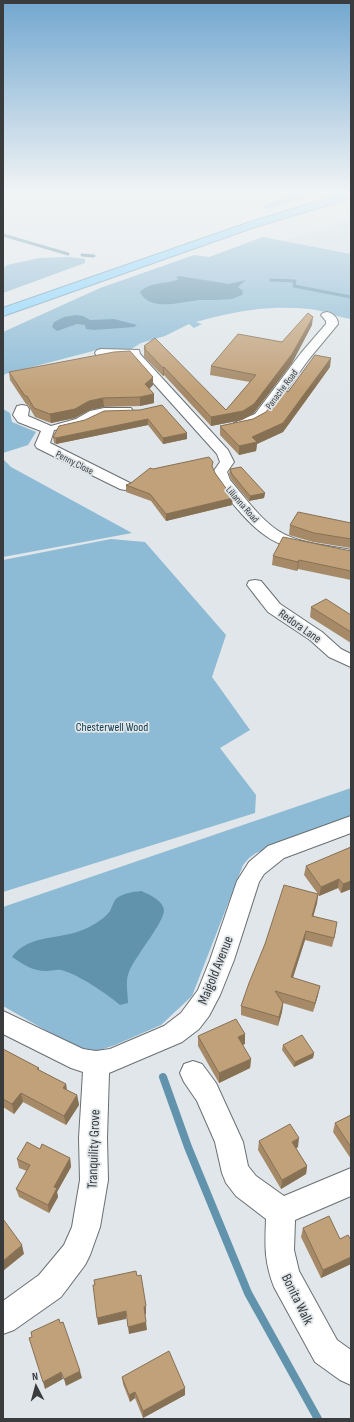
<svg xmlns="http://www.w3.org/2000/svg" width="354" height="1422" viewBox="0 0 354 1422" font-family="'Sofia Sans Condensed',sans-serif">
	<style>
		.built { fill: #d0dde5 }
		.green { fill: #8dbbd5 }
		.water { fill: #6293ad }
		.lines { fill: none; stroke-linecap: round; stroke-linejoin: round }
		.stream-far1 { stroke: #6293ad; stroke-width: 3 }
		.stream { stroke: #6293ad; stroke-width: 8 }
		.street-casing { stroke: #6a6f72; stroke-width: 2 }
		.highway-casing { stroke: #6c9eba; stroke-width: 2 }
		.street { fill: #fff; fill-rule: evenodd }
		.highway { fill: #87d4fe; fill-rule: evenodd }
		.wall { fill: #a68a68 }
		.shaded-wall { fill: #877155 }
		.building { fill: #c1a179; stroke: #877155 }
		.labels { text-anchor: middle; stroke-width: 3.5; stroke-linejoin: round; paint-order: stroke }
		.far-street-label { font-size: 10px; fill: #393b3d; stroke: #e0e6e9 }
		.street-label { font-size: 12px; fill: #393b3d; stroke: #e0e6e9 }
		.park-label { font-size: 12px; fill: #0f3a4e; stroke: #e0e6e9 }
		.near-street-label { font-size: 14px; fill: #393b3d; stroke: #e0e6e9 }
	</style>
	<rect width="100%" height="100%" fill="#e0e6e9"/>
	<!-- built -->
	<polygon class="built" points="351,220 351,253 283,241"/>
	<!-- green -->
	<g class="green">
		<polygon points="300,193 320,193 265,209 264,205 266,204"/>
		<path d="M 263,237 L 351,254 L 351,319 C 336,317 324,310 309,309 C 271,305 232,311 196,322 L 202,324 L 194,328 L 189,324 L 165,336 L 141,343 L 128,351 L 97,350 L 5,374 L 3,377 L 3,332 L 100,288 L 194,255 L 209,257 Z"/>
		<polygon points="69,257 85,259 85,263 3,293 3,269 7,265 39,258"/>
		<polygon points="3,409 10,413 12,422 36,432 28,445 3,453"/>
		<polygon points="3,459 11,467 132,533 3,557"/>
		<polygon points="111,539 145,542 226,635 212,677 250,730 220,748 256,795 255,813 3,892 3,560"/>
		<polygon points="351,788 351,817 256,853 249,858 243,865 192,996 161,1025 115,1045 97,1051 84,1052 3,1006 3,907"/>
	</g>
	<!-- water -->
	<g class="water">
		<path d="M 179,276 L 229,284 L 246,280 L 238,287 L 243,291 L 242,295 L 232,299 C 222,300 211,300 201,300 C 183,301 150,313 140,292 C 151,281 165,285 179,279 L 176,277 Z"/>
		<polygon points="75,315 83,316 90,320 114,319 137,325 134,327 94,330 86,329 85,325 77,324 57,331 52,327 54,322 64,317"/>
		<path d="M 141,891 C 148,894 163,900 164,910 C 164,923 135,956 129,972 C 125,980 128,994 128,1003 L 120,1005 C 107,994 78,974 61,970 C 57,969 51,971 46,971 C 32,971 23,964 12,957 C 27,936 55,939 77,932 C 87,929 104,920 110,911 C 112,907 114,900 117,898 C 124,893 133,892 141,891 Z"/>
	</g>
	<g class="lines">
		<!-- stream-far1 -->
		<g class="stream-far1">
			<polyline points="3,235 68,254"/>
			<polyline points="82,255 94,256"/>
			<polyline points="271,280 295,281 294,286 351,297"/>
		</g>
		<!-- stream -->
		<polyline class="stream" points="163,1077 188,1147 248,1293 318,1419"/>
		<defs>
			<g id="street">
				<path d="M 327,312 C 333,313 338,318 338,324 L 309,359 L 265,420 L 244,429 L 234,429 L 232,426 L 234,423 L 255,414 L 301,353 L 326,324 L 326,321 L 321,315 L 323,313 Z"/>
				<path d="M 101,349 L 139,350 L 140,354 L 228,450 L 234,462 L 227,472 L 230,480 C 245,497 258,517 277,530 C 298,544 327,545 351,550 L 351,560 L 282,545 C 277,542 271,540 266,536 C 249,525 219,490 213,472 L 220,462 L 217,454 L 130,357 L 97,356 L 95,353 L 97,350 Z"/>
				<polygon points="22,405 27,406 29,409 28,416 51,426 76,419 90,411 104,408 131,408 133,411 131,414 104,416 85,425 54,430 50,443 130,483 132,486 130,489 125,490 120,489 37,448 35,445 41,431 18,422 13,415 17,406"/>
				<polygon points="255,580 261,581 280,604 322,632 341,649 351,654 351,667 329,657 310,640 268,612 247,585 249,581"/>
				<polygon points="351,816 351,833 284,858 264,874 259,882 234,960 220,995 209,1016 199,1029 182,1042 109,1073 107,1138 108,1180 100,1227 90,1255 85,1265 61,1297 14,1330 3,1334 3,1301 39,1275 64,1245 72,1227 80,1180 79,1138 83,1072 71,1068 3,1034 3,1011 83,1049 96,1051 110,1049 164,1026 181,1013 198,990 210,960 237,881 249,862 268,846"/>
				<path d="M 193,1061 L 202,1064 L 216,1083 L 243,1142 L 248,1166 L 256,1176 L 284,1196 L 351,1168 L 351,1196 L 295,1220 L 294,1250 L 299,1271 L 337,1340 L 351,1350 L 351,1385 L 340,1380 L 315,1362 L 274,1287 C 264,1261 265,1246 266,1219 L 236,1196 L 226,1183 L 222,1173 L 215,1142 L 197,1101 L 184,1082 L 180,1073 L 184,1064 Z"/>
			</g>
			<polygon id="highway" points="345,193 351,193 351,198 255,227 3,316 3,308 247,223"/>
		</defs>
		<!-- street casing -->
		<use href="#street" class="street-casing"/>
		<!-- highway casing -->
		<use href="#highway" class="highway-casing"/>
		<!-- street -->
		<use href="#street" class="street"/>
		<!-- highway -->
		<use href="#highway" class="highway"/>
	</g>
	<!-- wall -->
	<g class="wall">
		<polygon points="312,325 292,363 254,413 242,420 211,426 164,375 163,376 144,357 144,346 226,410 250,382 210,375 211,366 282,342"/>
		<polygon points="330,367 283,432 257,444 256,451 239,455 220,435 220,426 253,419 266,412 288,392"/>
		<polygon points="9,372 153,377 153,385 149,389 154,394 154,403 140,406 104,407 90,410 75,418 51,423 35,417 28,405 26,404 10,380"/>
		<polygon points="140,410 187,439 163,444 148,425 56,444 54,443 53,437"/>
		<polygon points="153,469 213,469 232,505 166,521 151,501 126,492 126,485 131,483"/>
		<polygon points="230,469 265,493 264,498 249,501 231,479 229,474"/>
		<polygon points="351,523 351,548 313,542 289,535 290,525"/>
		<polygon points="351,551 351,580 298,569 297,571 272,565 273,556"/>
		<polygon points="311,607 351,615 351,643 310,617"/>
		<polygon points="351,847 351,889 341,893 338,888 319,896 318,895 317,903 313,916 336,931 332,947 305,940 293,978 318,995 313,1012 283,1003 282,1012 278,1026 241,1015 241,1006 265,944 318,894 304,875 306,866"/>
		<polygon points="198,1036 245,1044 242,1045 251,1059 250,1068 219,1083 198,1046"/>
		<polygon points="283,1045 314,1053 313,1058 294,1067 282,1050"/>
		<polygon points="3,1049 39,1068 39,1070 66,1084 67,1090 77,1095 79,1105 66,1125 23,1102 14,1114 3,1107"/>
		<polygon points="351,1115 351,1159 333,1132 335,1123"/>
		<polygon points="259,1141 298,1147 296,1148 307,1166 306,1174 281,1189 258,1150"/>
		<polygon points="40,1149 70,1158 71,1167 57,1192 58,1197 49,1213 19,1197 16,1189 27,1171 19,1168 17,1159"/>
		<polygon points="303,1228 340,1239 351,1240 351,1264 321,1278 301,1237"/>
		<polygon points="122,1377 185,1395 143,1418 135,1398 130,1402 123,1384"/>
	</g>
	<!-- shaded-wall -->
	<g class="shaded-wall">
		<polygon points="313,317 312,325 292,363 254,413 242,420 211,426 211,417 243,411"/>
		<polygon points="331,358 330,367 283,432 257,444 256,451 239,455 239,446 252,437"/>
		<polygon points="164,367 164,375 163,376 163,368"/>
		<polygon points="153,377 153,385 145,393 145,384"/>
		<polygon points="154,394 154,403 140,406 140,397"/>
		<polygon points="103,398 104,407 90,410 75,418 51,423 50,414 89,401"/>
		<polygon points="148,419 148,425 56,444 56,438"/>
		<polygon points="187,433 187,439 163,444 163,438"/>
		<polygon points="265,493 264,498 249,501 250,496"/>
		<polygon points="233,498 232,505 166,521 166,514"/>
		<polygon points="299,560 298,569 297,571 298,562"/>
		<polygon points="339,879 338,888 319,896 321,887"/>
		<polygon points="351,881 351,889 341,893 343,884"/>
		<polygon points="318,894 317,903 311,925 312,916"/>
		<polygon points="306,931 305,940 290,986 291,977"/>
		<polygon points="320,986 318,995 313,1012 315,1003"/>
		<polygon points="283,1003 282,1012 278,1026 279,1017"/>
		<polygon points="245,1034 245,1044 237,1047 238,1037"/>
		<polygon points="314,1053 313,1058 294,1067 295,1062"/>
		<polygon points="251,1059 250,1068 219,1083 219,1073"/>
		<polygon points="66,1084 67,1094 63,1088"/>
		<polygon points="21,1093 23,1102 14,1114 12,1104"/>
		<polygon points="77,1095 79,1105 66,1125 64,1116"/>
		<polygon points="299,1138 298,1147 291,1151 292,1142"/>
		<polygon points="70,1158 71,1167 57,1192 58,1197 49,1213 48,1205 54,1187"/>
		<polygon points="307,1166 306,1174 281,1189 282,1180"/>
		<polygon points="22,1245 24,1254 3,1271 3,1261"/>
		<polygon points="351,1257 351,1264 321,1278 323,1270"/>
		<polygon points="146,1306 146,1314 144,1315 144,1307"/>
		<polygon points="126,1311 126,1319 98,1325 97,1318"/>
		<polygon points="146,1322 147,1330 129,1334 128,1327"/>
		<polygon points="80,1371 82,1378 66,1386 64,1379"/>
		<polygon points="61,1372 63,1379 45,1389 43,1382"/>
		<polygon points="185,1388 185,1395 143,1418 143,1411"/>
		<polygon points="135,1392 135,1398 130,1402 129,1395"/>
	</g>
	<!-- building -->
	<g class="building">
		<polygon points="308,313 313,317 292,354 254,404 243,411 211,417 164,367 163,368 144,348 146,348 144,346 155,338 226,410 256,375 211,366 238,334 282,342"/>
		<polygon points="130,351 153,377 145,384 154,394 140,397 103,398 89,401 75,409 50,414 34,408 27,396 25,396 9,372 114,352"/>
		<polygon points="315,355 331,358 283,423 252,437 257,442 239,446 220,426 253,419 266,412 283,389 288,392"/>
		<polygon points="162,405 187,433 163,438 148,419 56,438 53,437 59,426 85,420 104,411 140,410"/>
		<polygon points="209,457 213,462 212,466 215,473 233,498 166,514 150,494 126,485 131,483 150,468 153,469"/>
		<polygon points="241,467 265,493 250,496 232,474 230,469"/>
		<polygon points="298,512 351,523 351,539 314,533 290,525"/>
		<polygon points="283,537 351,551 351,571 299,560 298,562 273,556"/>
		<polygon points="326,599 351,615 351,632 311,607"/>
		<polygon points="351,847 351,881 343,884 339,879 321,887 306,866"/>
		<polygon points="284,885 318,894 312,916 337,922 334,938 306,931 291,977 320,986 315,1003 275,991 283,1003 279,1017 241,1006 249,983 265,944"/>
		<polygon points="236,1019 245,1034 238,1037 251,1059 219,1073 198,1036"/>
		<polygon points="302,1035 314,1053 295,1062 283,1045"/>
		<polygon points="3,1049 39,1068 37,1069 66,1084 63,1088 77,1095 64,1116 21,1093 12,1104 3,1099"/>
		<polygon points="351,1115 351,1147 335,1123"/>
		<polygon points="290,1124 299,1138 292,1142 307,1166 282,1180 259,1141"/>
		<polygon points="27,1142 40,1149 42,1144 70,1158 54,1187 57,1188 48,1205 16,1189 30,1165 17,1159"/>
		<polygon points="329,1216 340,1239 348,1235 351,1240 351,1257 323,1270 303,1228"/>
		<polygon points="3,1219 22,1245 3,1261"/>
		<polygon points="136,1271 137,1276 141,1275 146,1306 144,1307 146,1322 128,1327 126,1311 97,1318 93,1285 95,1285 94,1280"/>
		<polygon points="59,1319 60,1323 63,1322 80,1371 64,1379 61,1372 43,1382 29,1338 32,1337 31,1332"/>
		<polygon points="169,1351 185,1388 143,1411 135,1392 129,1395 122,1377"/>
	</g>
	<!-- sky -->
	<linearGradient id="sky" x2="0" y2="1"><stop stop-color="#72a7d0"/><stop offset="0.49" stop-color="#f1f4f5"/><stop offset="1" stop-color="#f1f4f5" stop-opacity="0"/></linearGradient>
	<rect width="354" height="392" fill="url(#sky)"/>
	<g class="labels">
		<!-- far-street labels -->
		<g class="far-street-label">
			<text transform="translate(281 389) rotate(-53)" y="4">Panache Road</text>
			<text transform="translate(75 462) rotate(27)" y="4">Penny Close</text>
			<text transform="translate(243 504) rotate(49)" y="4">Lilianna Road</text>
		</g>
		<!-- street labels -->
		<g class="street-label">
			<text transform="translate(300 626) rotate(35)" y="4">Redora Lane</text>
		</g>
		<!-- park labels -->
		<g class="park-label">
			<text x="112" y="731">Chesterwell Wood</text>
		</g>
		<!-- near-street labels -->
		<g class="near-street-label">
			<text transform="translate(215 970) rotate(-68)" y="5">Maigold Avenue</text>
			<text transform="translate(93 1149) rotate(-88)" y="5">Tranquility Grove</text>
			<text transform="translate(298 1299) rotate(64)" y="5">Bonita Walk</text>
		</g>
	</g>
	<!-- border -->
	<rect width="354" height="1422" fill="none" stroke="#393b3d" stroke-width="8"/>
	<!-- north arrow -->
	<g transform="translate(36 1386) rotate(354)" stroke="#e0e6e9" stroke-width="3" paint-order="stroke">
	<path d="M0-3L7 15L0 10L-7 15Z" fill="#393b3d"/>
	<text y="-6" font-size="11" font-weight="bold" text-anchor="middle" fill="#393b3d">N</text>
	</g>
</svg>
